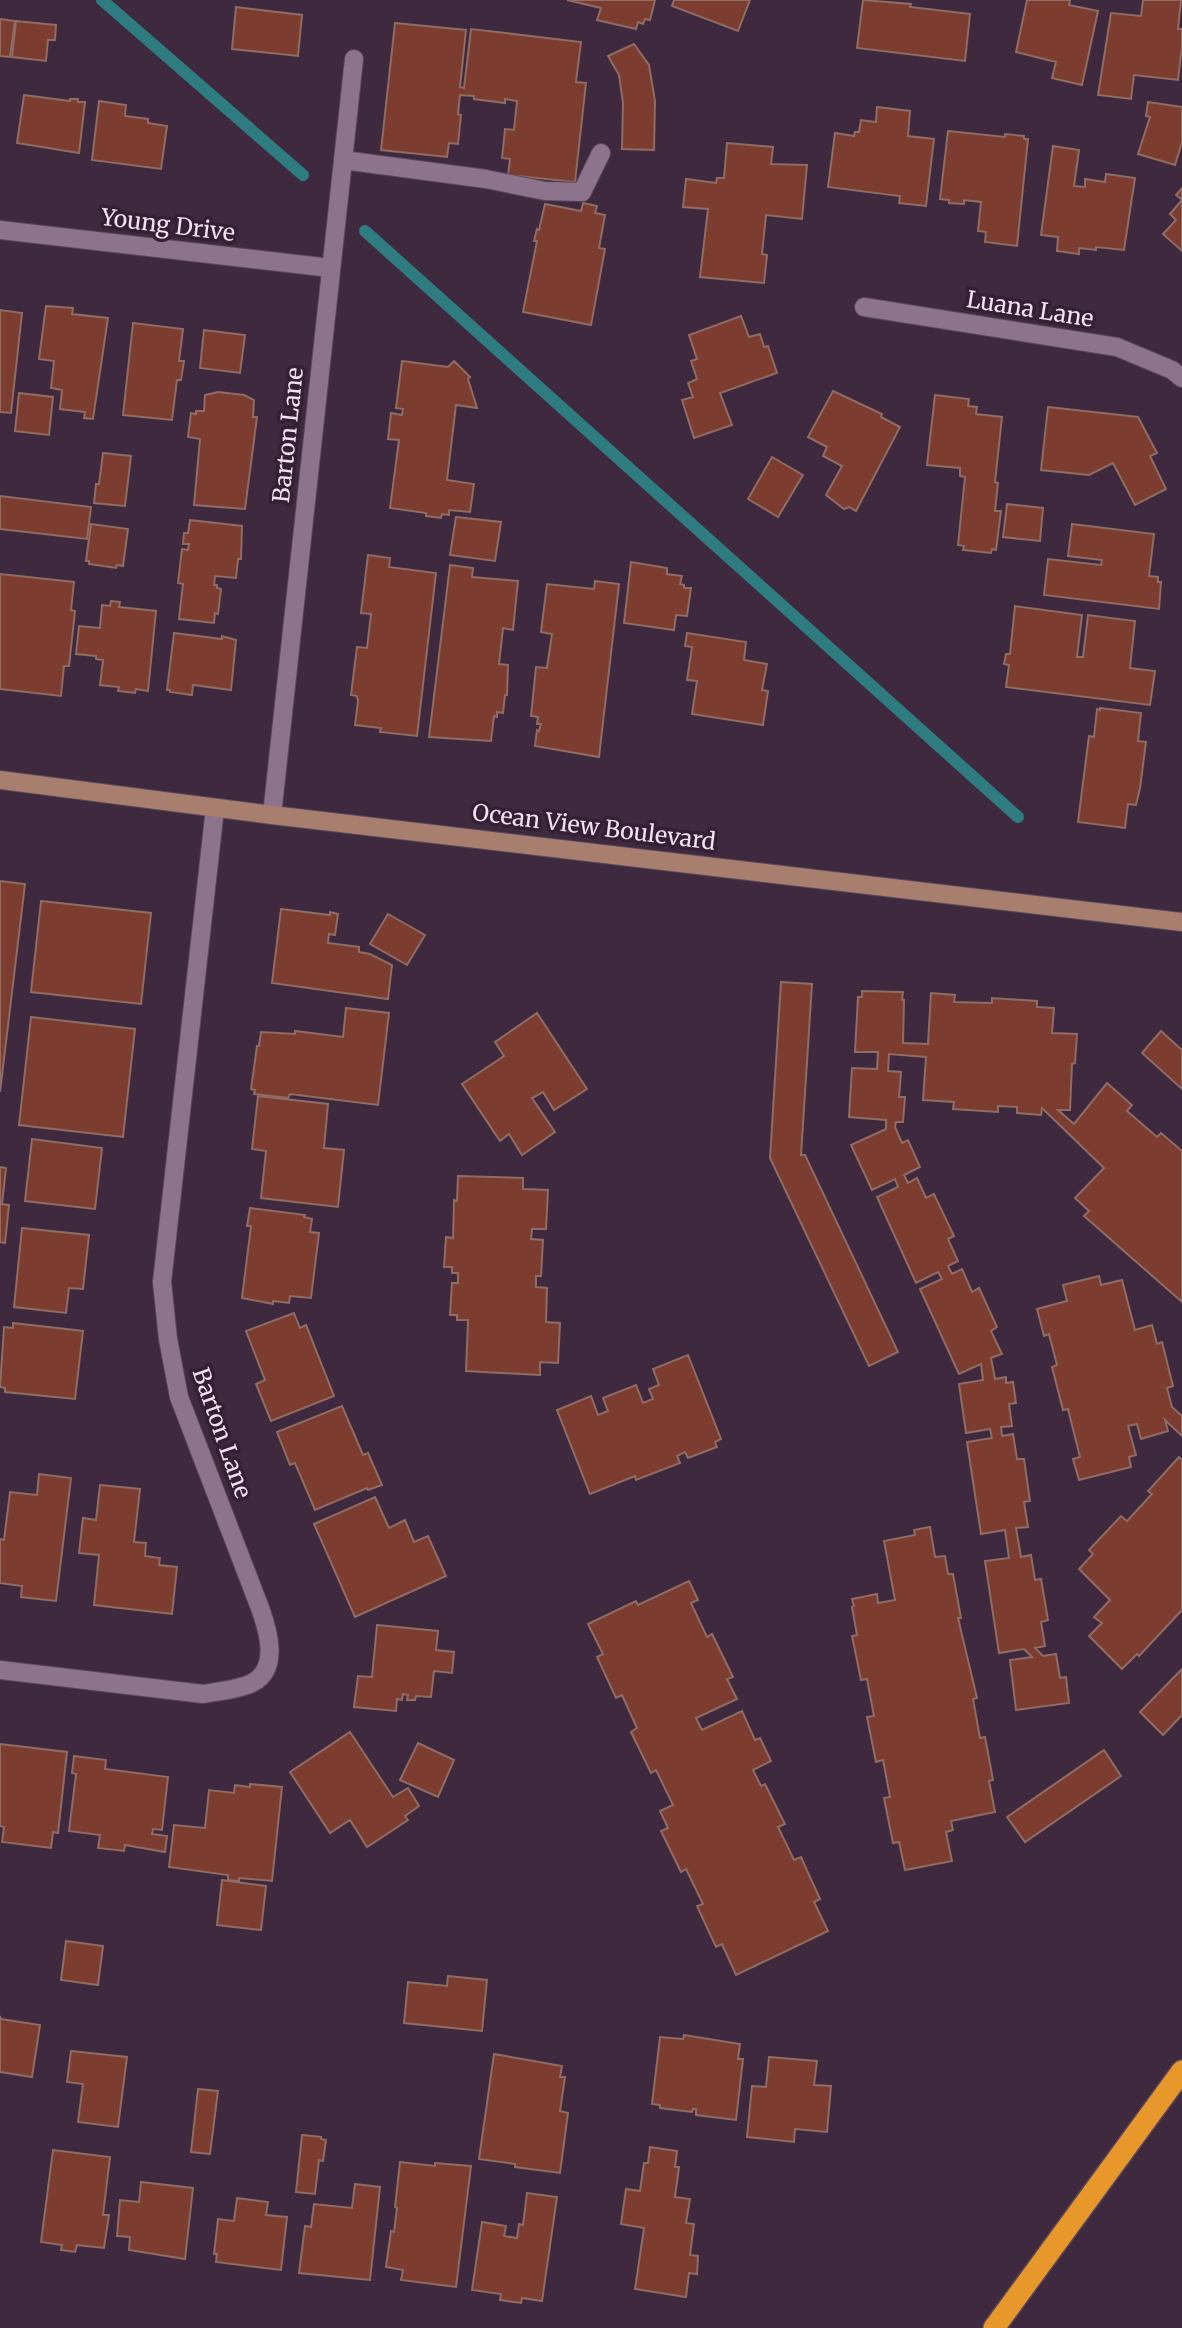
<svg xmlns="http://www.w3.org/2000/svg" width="1182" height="2328" viewBox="0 0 1182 2328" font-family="Merriweather,serif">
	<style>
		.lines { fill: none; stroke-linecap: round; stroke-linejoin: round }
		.stream { stroke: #2e7c80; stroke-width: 12 }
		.building { fill: #7d3c30; stroke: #8f6c64; stroke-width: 2 }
		.lane-casing { stroke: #5a475a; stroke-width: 20 }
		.street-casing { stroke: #5a475a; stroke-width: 20 }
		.secondary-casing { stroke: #5a475a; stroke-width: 20 }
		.highway-casing { stroke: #5a475a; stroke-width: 24 }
		.lane { stroke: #8d748c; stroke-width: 18 }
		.street { stroke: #8d748c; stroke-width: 18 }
		.secondary { stroke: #a87f6f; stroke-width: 18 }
		.highway { stroke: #e8982a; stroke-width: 21 }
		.labels { text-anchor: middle; stroke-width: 7; stroke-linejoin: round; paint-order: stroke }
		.street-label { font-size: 23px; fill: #f1e2f0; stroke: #351f34 }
	</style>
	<rect width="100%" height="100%" fill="#3f293e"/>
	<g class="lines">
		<!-- stream -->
		<g class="stream">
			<polyline points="102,0 303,175"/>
			<polyline points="365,231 1018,817"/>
		</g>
	</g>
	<!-- building -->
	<g class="building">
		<polygon points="567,0 655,0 650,20 645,19 643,24 638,22 636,29 597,20 601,8"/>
		<polygon points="674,0 750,0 738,31 672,6"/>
		<polygon points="863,0 911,4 910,7 970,14 965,61 857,48"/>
		<polygon points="1027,0 1070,0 1069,5 1098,11 1082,85 1052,78 1056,62 1016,52"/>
		<polygon points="1143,0 1181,0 1178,29 1182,29 1182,47 1178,80 1134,75 1131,99 1098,95 1111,13 1141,16"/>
		<polygon points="236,7 302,15 298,56 232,49"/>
		<polygon points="0,19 15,21 10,57 0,56"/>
		<polygon points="16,21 56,25 55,40 48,40 46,61 12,57"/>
		<polygon points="395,23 466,30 460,87 464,88 471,29 581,42 576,82 586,83 575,182 508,175 510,159 502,158 505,129 514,130 517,101 505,99 505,103 474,99 474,96 460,95 458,114 461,115 458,144 449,143 447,157 381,150"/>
		<polygon points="634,44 649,65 655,101 654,150 622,149 623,103 619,75 608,56"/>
		<polygon points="24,95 70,101 70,99 78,99 78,102 85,102 79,153 17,143"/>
		<polygon points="99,101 126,105 125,116 148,119 148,123 167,126 161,169 92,160"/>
		<polygon points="1148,102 1182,107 1182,142 1175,165 1138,154 1150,117 1146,116"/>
		<polygon points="877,107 910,111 908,136 934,139 926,206 899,203 900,196 828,187 835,133 854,136 855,132 859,132 861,120 876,122"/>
		<polygon points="948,131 1005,137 1005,134 1024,136 1024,139 1028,139 1017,246 985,242 986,232 978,231 981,202 964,200 964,204 949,203 949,200 940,199"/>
		<polygon points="727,143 773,147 771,164 807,165 802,219 766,215 762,254 767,255 764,283 700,277 708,209 683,207 686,179 716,183 717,178 724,178"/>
		<polygon points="1053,146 1079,150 1074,186 1085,187 1085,179 1105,182 1106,174 1135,178 1124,250 1096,247 1096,250 1079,248 1079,254 1057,251 1058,237 1041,235"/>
		<polygon points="1182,188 1182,251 1163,234 1176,220 1170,214 1182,200 1176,195"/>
		<polygon points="583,203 597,206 595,213 605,215 599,248 605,249 591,325 523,312 537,241 534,241 537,229 539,230 545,204 581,211"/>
		<polygon points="46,306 73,308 72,314 108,318 93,419 84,418 85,412 60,409 62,390 51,388 54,361 39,359"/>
		<polygon points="0,310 22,313 11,413 0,412"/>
		<polygon points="741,316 749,337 760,334 764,347 768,346 777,373 720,393 732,425 694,438 682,400 693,397 688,383 697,379 691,361 697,359 689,335"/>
		<polygon points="133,323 183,329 179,361 184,361 181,380 177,380 172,420 123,415"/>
		<polygon points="204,330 245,335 240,373 200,368"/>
		<polygon points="402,361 448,367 454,361 470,377 468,379 477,408 456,405 447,480 474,484 470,512 449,510 449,515 442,514 441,518 426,516 426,513 390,508 399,440 388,439 391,413 402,415 403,409 396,408"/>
		<polygon points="833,391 882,414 881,417 900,427 856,511 849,507 844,509 826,495 842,466 823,456 827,447 808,437"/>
		<polygon points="218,392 244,395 254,400 253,417 257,417 245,509 194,505 200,439 188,437 191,413 196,414 196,411 204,411 205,395"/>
		<polygon points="19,393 53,397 49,435 15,431"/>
		<polygon points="935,395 969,399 968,406 977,407 976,414 1002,417 995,482 998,483 995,511 1001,511 996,550 992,549 991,553 963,550 964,546 958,545 965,477 960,476 960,468 927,465"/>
		<polygon points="1048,407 1138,417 1157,453 1150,456 1166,489 1135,505 1113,463 1089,475 1041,470"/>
		<polygon points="103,453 131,456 125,506 94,503 96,484 99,484"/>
		<polygon points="772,457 803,475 778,517 748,499"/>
		<polygon points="0,496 91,507 87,539 0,529"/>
		<polygon points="1007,504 1043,508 1040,541 1003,537"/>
		<polygon points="456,517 501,522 495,561 450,555"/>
		<polygon points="190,520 242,526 241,559 238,559 236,578 215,576 214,585 217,585 217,588 221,589 218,614 215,613 214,623 179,619 183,584 178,583 182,549 188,550 189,544 183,544 184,533 188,533"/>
		<polygon points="91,524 128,529 123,566 117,565 116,568 89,564 89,561 86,561"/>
		<polygon points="1072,524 1154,534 1149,576 1158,577 1158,582 1161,582 1159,609 1044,595 1048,559 1101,565 1102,560 1068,556"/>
		<polygon points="368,555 390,558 389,567 436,573 417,736 380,732 381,728 355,725 358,701 357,696 351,695 357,647 367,648 371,614 361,613"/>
		<polygon points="631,562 667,568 667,574 682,576 680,584 684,585 684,588 691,588 687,616 676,615 674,630 624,623"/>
		<polygon points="450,565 473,568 472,577 518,581 513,630 503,628 499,664 508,665 507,695 505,695 503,713 497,712 497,717 494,716 491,741 429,737"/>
		<polygon points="0,574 74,582 71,610 75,611 69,666 64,666 61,696 0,689"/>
		<polygon points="595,581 619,584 599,757 535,746 537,730 539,731 541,724 537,724 538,717 531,716 536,667 547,668 552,634 541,632 547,584 594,589"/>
		<polygon points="111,601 120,602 119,607 156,611 148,691 136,689 135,693 118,691 119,687 100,685 103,660 96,659 96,656 76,654 79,626 100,628 102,605 110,606"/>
		<polygon points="1015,606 1082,615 1077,657 1083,657 1088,615 1135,621 1130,668 1155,671 1150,705 1006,687 1009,665 1004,664 1006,654 1010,654"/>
		<polygon points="174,633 222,639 222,636 236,640 231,690 193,685 192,695 170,692 170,690 167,690"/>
		<polygon points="687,633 746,642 744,660 767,664 762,690 768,691 763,725 692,714 697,681 687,680 692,647 685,646"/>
		<polygon points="1100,708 1141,713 1138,741 1146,742 1140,788 1136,805 1128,804 1125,828 1078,822 1089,736 1094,737 1097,709 1100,710"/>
		<polygon points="0,881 25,884 0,1092"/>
		<polygon points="41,901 151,913 141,1004 31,992"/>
		<polygon points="281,909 330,915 330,912 338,914 335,935 329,934 328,943 359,947 359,952 370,954 392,965 388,999 272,983"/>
		<polygon points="388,914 425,935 407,965 370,944"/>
		<polygon points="781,982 812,984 801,1155 805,1155 898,1352 869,1366 770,1158"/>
		<polygon points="862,991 903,992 902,1000 904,1000 903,1043 928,1044 931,993 955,995 954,1002 992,1003 992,998 1037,1001 1037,1007 1054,1008 1052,1033 1077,1034 1075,1063 1072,1064 1070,1110 1058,1110 1074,1124 1107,1083 1132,1105 1127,1111 1157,1137 1161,1133 1182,1151 1182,1302 1084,1216 1089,1211 1075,1198 1104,1168 1042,1108 1041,1115 1017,1113 1017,1107 998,1106 998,1112 953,1109 954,1102 923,1100 926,1057 889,1054 888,1071 901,1072 899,1097 905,1097 903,1122 896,1122 895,1127 902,1143 908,1140 920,1167 904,1175 908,1183 917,1178 926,1198 934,1194 954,1236 948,1239 958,1261 948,1266 952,1274 962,1269 972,1292 979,1288 997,1327 991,1331 1002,1354 991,1358 995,1379 1006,1377 1006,1383 1013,1382 1016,1403 1009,1404 1012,1426 1001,1427 1002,1436 1013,1434 1017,1459 1024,1459 1030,1501 1024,1502 1028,1527 1016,1528 1021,1557 1031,1555 1035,1580 1041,1579 1048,1620 1041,1622 1045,1646 1035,1648 1043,1656 1056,1654 1060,1678 1066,1677 1069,1703 1016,1710 1010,1660 1032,1657 1024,1649 999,1653 985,1561 1009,1558 1005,1530 981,1534 967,1442 992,1438 990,1429 966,1433 959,1384 983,1380 981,1364 959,1374 920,1289 942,1279 938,1272 916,1283 877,1197 898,1187 895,1179 872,1190 851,1145 886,1129 886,1120 849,1117 852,1068 877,1069 878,1052 855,1052 858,997 862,997"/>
		<polygon points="346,1008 389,1013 378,1105 290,1094 288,1098 254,1094 255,1090 251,1089 257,1046 259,1046 261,1032 295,1034 295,1031 343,1037"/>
		<polygon points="537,1013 587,1089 554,1110 543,1092 532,1098 555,1132 522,1155 509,1134 500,1141 462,1084 504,1056 495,1042"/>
		<polygon points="31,1017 135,1029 123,1137 19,1125"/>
		<polygon points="1161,1031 1182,1050 1182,1089 1142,1053"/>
		<polygon points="258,1096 328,1104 324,1148 344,1150 338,1207 261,1198 266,1151 252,1149"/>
		<polygon points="32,1139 102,1148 95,1209 25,1201"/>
		<polygon points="0,1167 6,1168 2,1204 0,1203"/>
		<polygon points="458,1176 523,1178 523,1189 548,1190 546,1229 532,1229 531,1239 543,1240 541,1276 536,1276 536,1287 547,1288 546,1322 560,1323 558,1363 540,1362 540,1375 466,1371 468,1320 457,1320 457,1315 450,1315 452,1283 458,1283 458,1273 452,1273 452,1267 444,1267 446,1237 453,1238 454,1200 457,1201"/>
		<polygon points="0,1204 9,1205 5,1243 0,1242"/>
		<polygon points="250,1208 305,1215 304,1217 312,1219 310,1232 319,1233 311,1298 290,1296 289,1303 273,1301 273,1304 242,1298 251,1226 247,1226"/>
		<polygon points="22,1228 89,1235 83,1289 69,1288 66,1313 14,1307"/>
		<polygon points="1099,1276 1101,1285 1122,1280 1135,1330 1152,1325 1157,1344 1162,1342 1173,1386 1167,1388 1172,1407 1182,1416 1182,1436 1165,1420 1168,1431 1141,1439 1137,1424 1128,1426 1136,1455 1129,1457 1131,1467 1079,1480 1073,1459 1080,1457 1068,1409 1063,1410 1052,1367 1057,1365 1049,1334 1044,1336 1037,1309 1067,1301 1063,1285"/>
		<polygon points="294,1313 300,1328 306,1325 334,1396 271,1421 256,1384 265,1380 246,1331"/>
		<polygon points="13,1323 83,1331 75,1399 5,1392 5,1388 0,1387 4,1327 13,1328"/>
		<polygon points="688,1355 721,1439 715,1442 717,1447 688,1458 685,1452 677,1456 680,1463 636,1480 635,1476 590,1494 557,1410 591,1396 598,1415 608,1411 603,1398 636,1385 643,1403 653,1399 649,1389 659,1385 653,1369"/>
		<polygon points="342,1406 363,1455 368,1453 382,1485 368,1490 367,1488 315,1510 295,1463 290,1465 277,1432"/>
		<polygon points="1179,1457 1182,1460 1182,1610 1139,1656 1137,1654 1122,1669 1089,1636 1102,1623 1094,1617 1110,1600 1079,1569 1093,1554 1089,1550 1121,1516 1127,1521 1152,1494 1148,1491"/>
		<polygon points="39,1474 71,1478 56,1601 21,1597 22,1586 0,1583 0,1539 4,1540 10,1492 37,1495"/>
		<polygon points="100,1485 140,1489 134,1542 146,1543 145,1556 160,1558 159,1565 177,1567 172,1614 94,1605 99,1555 79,1553 83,1518 96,1520"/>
		<polygon points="375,1497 389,1528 405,1520 414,1542 428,1536 446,1576 355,1617 314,1524"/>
		<polygon points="930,1527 935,1557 945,1556 948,1574 953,1574 961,1618 958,1618 977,1698 973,1699 980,1738 985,1737 993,1780 989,1781 995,1812 951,1821 953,1830 946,1832 952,1861 905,1870 899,1842 893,1843 884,1798 890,1797 883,1760 876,1762 867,1717 874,1716 867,1679 861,1680 852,1636 857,1635 852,1607 854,1606 852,1599 877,1594 878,1603 895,1600 884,1541 915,1535 914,1530"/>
		<polygon points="689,1581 698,1600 691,1603 707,1637 712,1634 733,1677 727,1679 737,1699 696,1718 702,1730 742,1711 755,1740 760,1738 771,1761 753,1770 761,1786 765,1784 785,1824 778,1827 794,1860 801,1857 820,1899 814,1902 828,1931 736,1975 722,1944 716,1947 697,1906 703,1904 686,1869 681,1872 661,1831 668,1828 660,1811 673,1805 656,1770 651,1773 631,1732 637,1728 622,1695 616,1698 597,1657 603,1654 588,1624 636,1601 638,1605"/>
		<polygon points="377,1625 438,1631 436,1650 454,1652 452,1673 434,1671 431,1697 416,1696 415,1700 407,1700 408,1695 403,1694 402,1700 397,1699 396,1711 354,1707 358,1676 372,1677"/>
		<polygon points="1182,1669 1182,1715 1163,1735 1140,1712"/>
		<polygon points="350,1732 393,1797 408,1788 419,1806 405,1816 408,1820 367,1847 350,1820 330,1833 290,1772"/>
		<polygon points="418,1743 454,1760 438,1797 400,1780"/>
		<polygon points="0,1744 67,1752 58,1833 53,1832 51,1848 2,1842 4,1827 0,1826"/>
		<polygon points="1104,1750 1121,1776 1025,1842 1007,1817"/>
		<polygon points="74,1756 106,1760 105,1769 168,1777 162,1830 153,1829 152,1834 167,1836 165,1852 125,1845 124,1851 98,1848 100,1835 69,1831 76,1774 72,1773"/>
		<polygon points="250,1784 282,1787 272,1881 239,1878 239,1881 228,1880 228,1875 169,1867 174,1825 205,1828 209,1790 234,1793 235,1785 250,1787"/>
		<polygon points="222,1880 266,1886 261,1930 217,1925"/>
		<polygon points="66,1941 103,1946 98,1985 61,1980"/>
		<polygon points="448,1976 487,1980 482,2031 404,2023 408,1982 447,1986"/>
		<polygon points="0,2016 1,2019 40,2025 32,2077 0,2072"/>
		<polygon points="684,2035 740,2044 738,2059 743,2059 736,2120 696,2115 696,2109 693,2109 692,2112 660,2108 660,2105 652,2104 660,2037 683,2039"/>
		<polygon points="71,2051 127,2057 118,2127 78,2122 83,2084 67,2082"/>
		<polygon points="494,2054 562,2066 560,2077 565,2077 560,2111 568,2113 560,2173 515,2167 515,2164 479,2159"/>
		<polygon points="769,2057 817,2061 814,2085 831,2086 827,2132 795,2129 794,2142 747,2137 752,2086 766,2087"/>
		<polygon points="198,2089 218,2091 210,2154 191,2152"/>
		<polygon points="302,2135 321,2137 321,2139 326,2140 323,2161 319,2160 315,2194 296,2192"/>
		<polygon points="650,2147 677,2151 675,2167 679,2167 675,2197 690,2199 686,2223 694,2224 690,2255 698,2256 697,2274 689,2273 686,2297 635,2289 644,2228 621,2224 626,2189 640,2191 644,2163 648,2163"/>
		<polygon points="53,2150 110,2157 103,2215 109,2215 104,2248 77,2245 75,2252 61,2250 62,2245 41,2242"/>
		<polygon points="400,2162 435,2166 435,2163 471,2166 456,2287 401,2280 403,2270 386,2267 391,2231 394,2232 397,2208 395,2207"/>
		<polygon points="141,2182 193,2188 185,2259 129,2250 130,2237 117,2236 120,2200 139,2202"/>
		<polygon points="355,2184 380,2187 370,2280 299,2273 305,2226 311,2227 314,2204 352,2208"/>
		<polygon points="527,2193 557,2197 542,2301 522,2298 521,2303 500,2300 501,2294 472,2290 482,2222 506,2226 504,2236 517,2238 519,2224 523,2225"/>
		<polygon points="237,2198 268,2202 266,2215 287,2217 281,2270 216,2262 217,2254 214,2254 218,2219 234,2221"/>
	</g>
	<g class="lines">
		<defs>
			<polyline id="lane" points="343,160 486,179 545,191 582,192 601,153"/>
			<g id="street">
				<polyline points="0,230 331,268"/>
				<polyline points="864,307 1117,347 1172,370 1182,378"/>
				<polyline points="272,815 354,59"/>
				<path d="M 0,1670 L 203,1694 C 219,1691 238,1690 252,1683 C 280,1669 268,1630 260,1608 L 179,1397 L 168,1339 L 162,1282 L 215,808"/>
			</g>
			<polyline id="secondary" points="0,780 272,815 1182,922"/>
			<polyline id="highway" points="994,2328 1182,2071"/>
		</defs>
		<!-- lane casing -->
		<use href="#lane" class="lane-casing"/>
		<!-- street casing -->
		<use href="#street" class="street-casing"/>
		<!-- secondary casing -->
		<use href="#secondary" class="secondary-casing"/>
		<!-- highway casing -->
		<use href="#highway" class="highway-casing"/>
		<!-- lane -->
		<use href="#lane" class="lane"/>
		<!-- street -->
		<use href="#street" class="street"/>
		<!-- secondary -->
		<use href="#secondary" class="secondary"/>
		<!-- highway -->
		<use href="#highway" class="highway"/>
	</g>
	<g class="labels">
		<!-- street labels -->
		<g class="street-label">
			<text transform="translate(168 225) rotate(7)" y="8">Young Drive</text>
			<text transform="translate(1030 309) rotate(9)" y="8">Luana Lane</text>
			<text transform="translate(288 435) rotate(-84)" y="8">Barton Lane</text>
			<text transform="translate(594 827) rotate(7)" y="8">Ocean View Boulevard</text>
			<text transform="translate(222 1433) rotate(71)" y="8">Barton Lane</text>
		</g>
	</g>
</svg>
